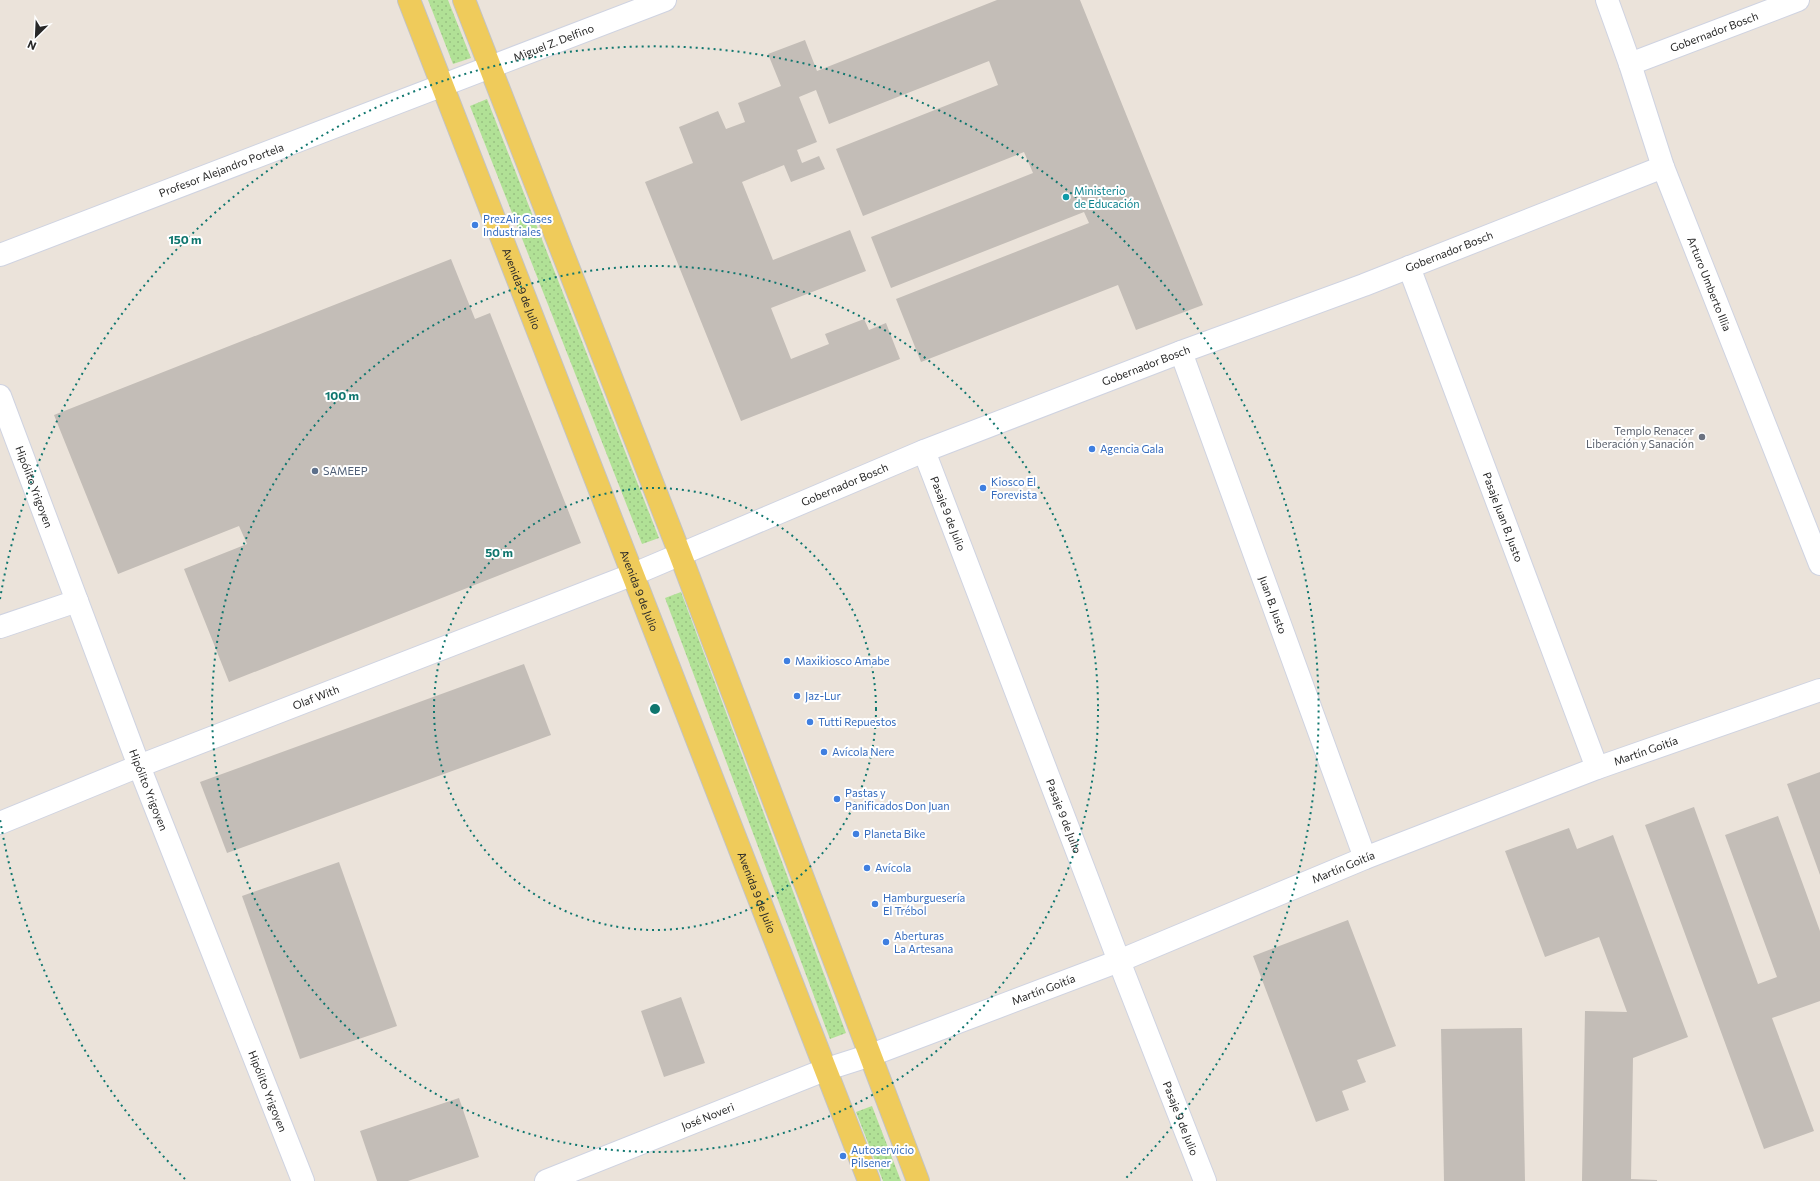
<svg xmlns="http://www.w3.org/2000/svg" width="1820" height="1181" viewBox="0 0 1820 1181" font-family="Commissioner,sans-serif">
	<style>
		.grass { fill: url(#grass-dots) }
		.building { fill: #c3bdb7 }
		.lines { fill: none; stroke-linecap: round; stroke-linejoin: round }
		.minor-casing { stroke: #cfd3e1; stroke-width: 24 }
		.major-casing { stroke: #c3c3c3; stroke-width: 24 }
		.minor { stroke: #fff; stroke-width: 22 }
		.major { stroke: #efcb5b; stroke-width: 22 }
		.ring { fill: none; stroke: #0f766e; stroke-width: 2; stroke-dasharray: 2 4 }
		.culture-dot { fill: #0f9aa8; stroke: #fff; stroke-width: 1.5 }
		.shop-dot { fill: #3f7fe0; stroke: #fff; stroke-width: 1.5 }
		.worship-dot { fill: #6b7280; stroke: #fff; stroke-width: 1.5 }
		.service-dot { fill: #5c6f8a; stroke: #fff; stroke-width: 1.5 }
		.labels { text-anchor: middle; stroke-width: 4; stroke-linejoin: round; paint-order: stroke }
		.street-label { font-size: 11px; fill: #282828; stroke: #fff }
		.culture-label { font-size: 11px; fill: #0d838f; stroke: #fff; text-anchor: start }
		.shop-label { font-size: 11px; fill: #366cbe; stroke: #fff; text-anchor: start }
		.worship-label { font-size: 11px; fill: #5b616d; stroke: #fff; text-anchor: end }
		.service-label { font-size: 11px; fill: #4e5e75; stroke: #fff; text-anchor: start }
		.centre { fill: #0f766e; stroke: #fff; stroke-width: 2 }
		.ring-label { font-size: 12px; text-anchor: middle; font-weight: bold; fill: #0f766e; stroke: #fff; stroke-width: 4; stroke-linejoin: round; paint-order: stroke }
	</style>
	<defs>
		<pattern id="grass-dots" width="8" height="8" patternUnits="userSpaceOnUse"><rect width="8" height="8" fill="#b1e196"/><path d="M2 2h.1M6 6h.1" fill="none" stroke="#98c181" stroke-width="1.8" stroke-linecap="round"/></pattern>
	</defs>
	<rect width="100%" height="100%" fill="#ebe3da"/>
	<!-- grass -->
	<g class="grass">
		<polygon points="428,0 448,0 471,58 453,64"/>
		<polygon points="487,99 659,538 642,544 470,106"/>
		<polygon points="681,592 846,1033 830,1039 665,598"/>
		<polygon points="872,1106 901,1181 883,1181 856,1112"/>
	</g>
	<!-- building -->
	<g class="building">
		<polygon points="997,0 1080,0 1203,305 1136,330 1118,285 921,362 896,299 1089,223 1084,212 891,288 871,237 1033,173 1024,152 863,216 836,149 998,85 989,61 829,124 816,90 799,97 817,142 797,150 802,163 819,156 825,169 791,182 784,165 742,182 773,260 850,230 866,271 771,308 791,359 829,344 825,334 864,319 869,330 886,323 900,359 741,421 645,182 693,163 679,127 718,111 726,129 745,122 738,103 781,86 768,54 805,40 817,71"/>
		<polygon points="451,259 475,319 490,313 581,543 229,682 184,569 247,544 239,526 118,574 54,415"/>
		<polygon points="524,664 551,735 227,853 200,782"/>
		<polygon points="1820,772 1820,875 1787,784"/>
		<polygon points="1694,807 1758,984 1777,977 1725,835 1778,816 1820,931 1820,1001 1772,1018 1814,1131 1764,1149 1645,825"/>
		<polygon points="1569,828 1577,849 1613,835 1688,1037 1633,1058 1631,1179 1657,1180 1657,1181 1582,1181 1585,1011 1627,1012 1599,937 1545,957 1505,851"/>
		<polygon points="339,862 397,1026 300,1059 242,896"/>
		<polygon points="1348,920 1396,1046 1357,1060 1366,1082 1342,1091 1349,1110 1316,1122 1253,956"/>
		<polygon points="681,997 705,1063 664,1077 641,1011"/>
		<polygon points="1522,1028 1525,1181 1444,1181 1441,1029"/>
		<polygon points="459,1098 479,1157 408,1181 377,1181 360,1131"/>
	</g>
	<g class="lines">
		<defs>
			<g id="minor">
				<path id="s1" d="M 1607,0 L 1630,64 L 1663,167 L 1820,564"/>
				<path id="s2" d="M 1630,64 L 1798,0"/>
				<path id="s3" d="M 0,255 L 665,0"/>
				<path id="s4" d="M 1409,267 L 1597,768"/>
				<path id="s5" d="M 1181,352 L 1365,858"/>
				<path id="s6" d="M 0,396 L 139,766 L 303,1181"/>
				<path id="s7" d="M 924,451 L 1119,961 L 1205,1181"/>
				<polyline points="0,627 77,601"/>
				<path id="s8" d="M 0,823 L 139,766 L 634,574 L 924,451 L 1181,352 L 1364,285 L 1663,167"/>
				<path id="s9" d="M 546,1181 L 827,1069 L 871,1055 L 1119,961 L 1365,858 L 1597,768 L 1820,690"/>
			</g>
			<g id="major">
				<path id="s10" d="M 409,0 L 869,1181"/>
				<polyline points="464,0 680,554 918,1181"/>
			</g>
		</defs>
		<!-- minor casing -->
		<use href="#minor" class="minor-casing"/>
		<!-- major casing -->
		<use href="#major" class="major-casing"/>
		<!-- minor -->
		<use href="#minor" class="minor"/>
		<!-- major -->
		<use href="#major" class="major"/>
	</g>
	<!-- distance rings -->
	<g class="ring">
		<circle cx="655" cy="709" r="221"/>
		<circle cx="655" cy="709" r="443"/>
		<path d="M185 1179A664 664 0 0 1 0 819M0 599A664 664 0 1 1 1125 1179"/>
	</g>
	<!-- markers -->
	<circle class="culture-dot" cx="1066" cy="197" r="4"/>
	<g class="shop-dot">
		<circle cx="475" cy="225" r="4"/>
		<circle cx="1092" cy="449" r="4"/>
		<circle cx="983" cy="488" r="4"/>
		<circle cx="787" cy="661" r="4"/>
		<circle cx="797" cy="696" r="4"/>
		<circle cx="810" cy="722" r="4"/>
		<circle cx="824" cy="752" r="4"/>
		<circle cx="837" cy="799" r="4"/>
		<circle cx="856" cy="834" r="4"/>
		<circle cx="867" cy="868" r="4"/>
		<circle cx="875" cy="904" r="4"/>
		<circle cx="886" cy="942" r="4"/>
		<circle cx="843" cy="1156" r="4"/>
	</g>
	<circle class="worship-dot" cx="1702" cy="437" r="4"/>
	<circle class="service-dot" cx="315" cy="471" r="4"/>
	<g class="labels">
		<!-- street labels -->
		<g class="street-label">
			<text dy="4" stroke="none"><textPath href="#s2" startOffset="90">Gobernador Bosch</textPath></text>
			<text dy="4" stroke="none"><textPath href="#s3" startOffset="593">Miguel Z. Delfino</textPath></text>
			<text dy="4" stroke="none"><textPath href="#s3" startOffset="237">Profesor Alejandro Portela</textPath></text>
			<text dy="4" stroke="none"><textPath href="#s8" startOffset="1558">Gobernador Bosch</textPath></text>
			<text dy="4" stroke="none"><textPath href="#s1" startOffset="302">Arturo Umberto Illia</textPath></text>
			<text dy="4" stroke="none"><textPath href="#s10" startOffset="310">Avenida 9 de Julio</textPath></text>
			<text dy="4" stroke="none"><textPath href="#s8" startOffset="1234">Gobernador Bosch</textPath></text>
			<text dy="4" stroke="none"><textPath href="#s8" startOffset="910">Gobernador Bosch</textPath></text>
			<text dy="4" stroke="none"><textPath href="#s6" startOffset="97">Hipólito Yrigoyen</textPath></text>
			<text dy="4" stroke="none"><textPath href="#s7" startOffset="67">Pasaje 9 de Julio</textPath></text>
			<text dy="4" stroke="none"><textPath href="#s4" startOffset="267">Pasaje Juan B. Justo</textPath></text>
			<text dy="4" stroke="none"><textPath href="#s10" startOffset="634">Avenida 9 de Julio</textPath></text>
			<text dy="4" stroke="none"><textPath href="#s5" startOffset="269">Juan B. Justo</textPath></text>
			<text dy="4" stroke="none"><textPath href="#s8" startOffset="340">Olaf With</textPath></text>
			<text dy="4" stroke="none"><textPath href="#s9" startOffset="1181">Martín Goitía</textPath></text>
			<text dy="4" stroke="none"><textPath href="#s6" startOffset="421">Hipólito Yrigoyen</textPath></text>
			<text dy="4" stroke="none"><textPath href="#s7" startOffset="391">Pasaje 9 de Julio</textPath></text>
			<text dy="4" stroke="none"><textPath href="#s9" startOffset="857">Martín Goitía</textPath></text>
			<text dy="4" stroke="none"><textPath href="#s10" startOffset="958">Avenida 9 de Julio</textPath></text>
			<text dy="4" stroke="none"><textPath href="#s9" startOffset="533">Martín Goitía</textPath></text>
			<text dy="4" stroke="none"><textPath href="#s6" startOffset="745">Hipólito Yrigoyen</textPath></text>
			<text dy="4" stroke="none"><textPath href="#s9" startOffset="174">José Noveri</textPath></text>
			<text dy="4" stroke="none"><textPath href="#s7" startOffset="715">Pasaje 9 de Julio</textPath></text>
		</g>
		<!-- culture labels -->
		<g class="culture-label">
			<text x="1074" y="195">Ministerio<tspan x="1074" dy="13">de Educación</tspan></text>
		</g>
		<!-- shop labels -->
		<g class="shop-label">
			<text x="483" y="223">PrezAir Gases<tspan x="483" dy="13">Industriales</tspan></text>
			<text x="1100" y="453">Agencia Gala</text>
			<text x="991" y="486">Kiosco El<tspan x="991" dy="13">Forevista</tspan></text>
			<text x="795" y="665">Maxikiosco Amabe</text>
			<text x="805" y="700">Jaz-Lur</text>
			<text x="818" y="726">Tutti Repuestos</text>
			<text x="832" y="756">Avícola Nere</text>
			<text x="845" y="797">Pastas y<tspan x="845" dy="13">Panificados Don Juan</tspan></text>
			<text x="864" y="838">Planeta Bike</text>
			<text x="875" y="872">Avícola</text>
			<text x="883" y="902">Hamburguesería<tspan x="883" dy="13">El Trébol</tspan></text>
			<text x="894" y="940">Aberturas<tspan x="894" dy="13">La Artesana</tspan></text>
			<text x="851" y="1154">Autoservicio<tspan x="851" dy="13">Pilsener</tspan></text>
		</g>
		<!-- worship labels -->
		<g class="worship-label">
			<text x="1694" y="435">Templo Renacer<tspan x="1694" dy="13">Liberación y Sanación</tspan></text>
		</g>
		<!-- service labels -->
		<g class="service-label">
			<text x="323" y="475">SAMEEP</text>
		</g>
	</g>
	<circle cx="655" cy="709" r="6" class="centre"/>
	<g class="ring-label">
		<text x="185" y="244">150 m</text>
		<text x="342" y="400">100 m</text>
		<text x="499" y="557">50 m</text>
	</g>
	<!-- north arrow -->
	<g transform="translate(36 36) rotate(204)" stroke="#ffffff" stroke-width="3" paint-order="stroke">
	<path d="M0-3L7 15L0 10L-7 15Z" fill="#282828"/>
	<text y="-6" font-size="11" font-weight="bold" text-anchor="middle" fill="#282828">N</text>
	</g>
</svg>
